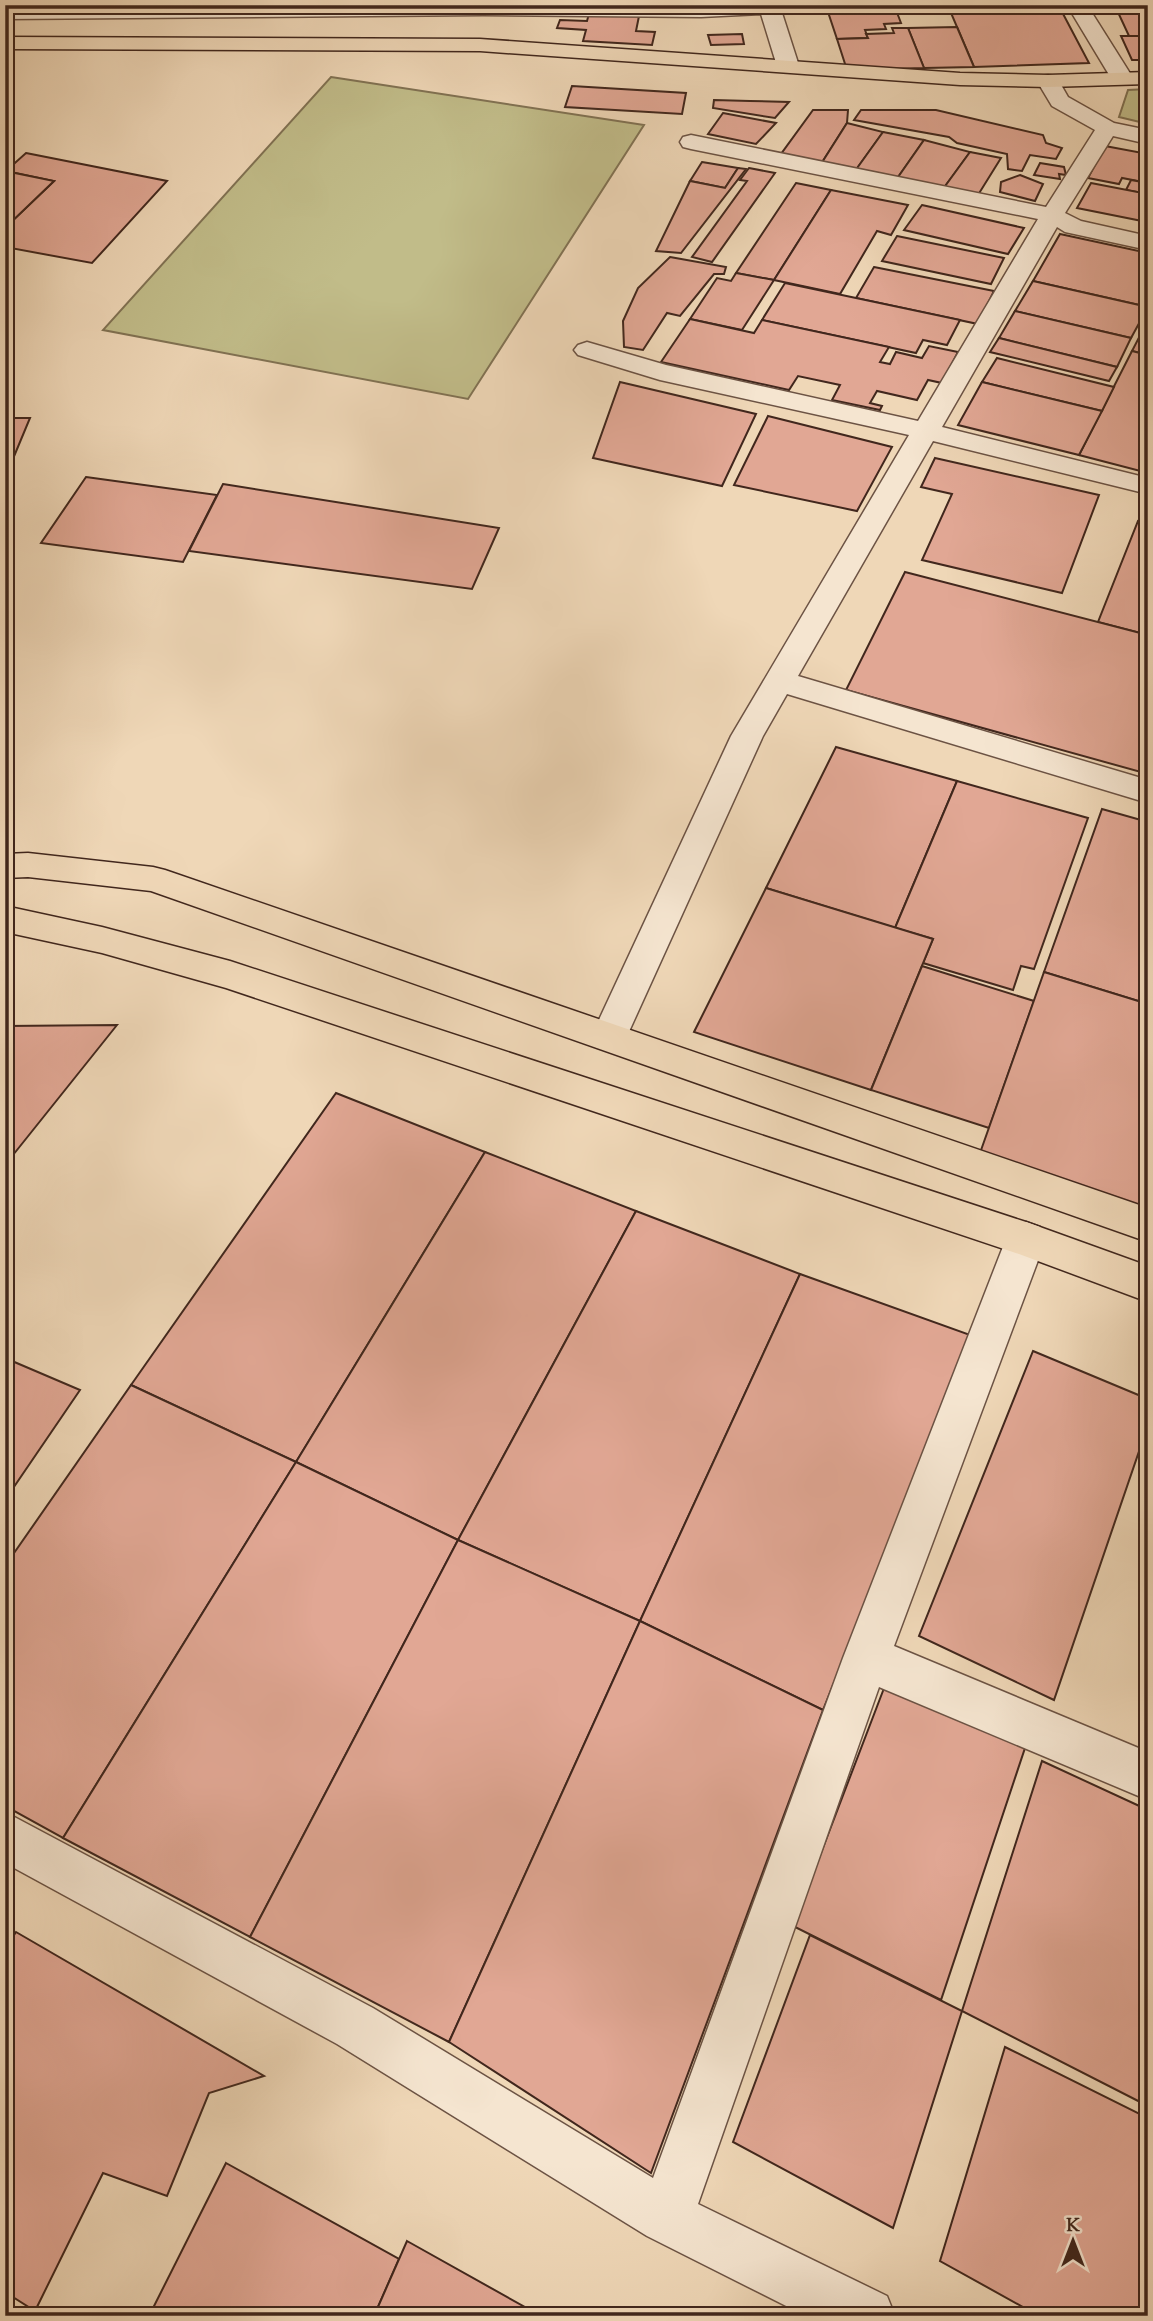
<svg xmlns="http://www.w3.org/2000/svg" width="1153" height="2321" viewBox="0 0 1153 2321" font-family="'Sorts Mill Goudy',serif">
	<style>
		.green { fill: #c1bc89; stroke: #817253; stroke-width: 2 }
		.building { fill: #e1a794; stroke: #41271d; stroke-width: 2 }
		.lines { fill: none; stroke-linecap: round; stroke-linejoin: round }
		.minor-casing { stroke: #6c5344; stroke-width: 3 }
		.major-casing { stroke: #41271d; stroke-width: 3 }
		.minor { fill: #f5e5d0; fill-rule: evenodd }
		.major { fill: #efd7b7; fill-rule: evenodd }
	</style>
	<rect width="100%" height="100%" fill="#efd7b7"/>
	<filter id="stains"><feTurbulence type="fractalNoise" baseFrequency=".00286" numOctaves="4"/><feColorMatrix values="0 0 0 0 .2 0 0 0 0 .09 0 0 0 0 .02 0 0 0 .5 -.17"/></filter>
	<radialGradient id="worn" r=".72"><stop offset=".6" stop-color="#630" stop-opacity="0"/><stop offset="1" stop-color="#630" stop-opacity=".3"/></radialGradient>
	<!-- green -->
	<g class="green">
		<polygon points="331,77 644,125 468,399 103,330"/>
		<polygon points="1148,89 1148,124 1119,117 1128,90"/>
	</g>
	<!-- building -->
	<g class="building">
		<polygon points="1116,8 1147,8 1148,36 1129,36"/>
		<polygon points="590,10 639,16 636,31 655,32 652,45 583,41 586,30 557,28 560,20 587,21"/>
		<polygon points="896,10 901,23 884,24 886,29 865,30 868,38 837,39 828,12"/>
		<polygon points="1061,10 1089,63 974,67 951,13"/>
		<polygon points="957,27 974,67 924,68 908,28"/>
		<polygon points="892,28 908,28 924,68 847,70 837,39 868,38 866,34 894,33"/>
		<polygon points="742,34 744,44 711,45 708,35"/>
		<polygon points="1121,36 1148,36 1148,60 1132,60"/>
		<polygon points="572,86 686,93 682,114 565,107"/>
		<polygon points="714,100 750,101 789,102 775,118 713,108"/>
		<polygon points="813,110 848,110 847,123 821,164 781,154"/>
		<polygon points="861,110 936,110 1043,135 1046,143 1062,148 1056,159 1030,155 1022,171 1008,169 1007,154 957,143 949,137 854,120"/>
		<polygon points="723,113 776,123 756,144 708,134"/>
		<polygon points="847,123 883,132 855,171 821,164"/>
		<polygon points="883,132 924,140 896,180 855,171"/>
		<polygon points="924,140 970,152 943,189 896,180"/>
		<polygon points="1105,146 1148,154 1148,183 1122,178 1119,184 1088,178"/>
		<polygon points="970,152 1001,158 978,195 943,189"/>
		<polygon points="26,153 167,181 92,263 5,247 5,228 54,181 6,171"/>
		<polygon points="702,162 738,168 725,188 690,181"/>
		<polygon points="1040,163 1064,167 1066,175 1059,174 1060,179 1034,175"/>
		<polygon points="738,168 746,169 681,253 656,251 690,181 725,188"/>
		<polygon points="749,168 775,173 712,262 692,257 747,181 740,180"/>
		<polygon points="5,171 54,181 5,228"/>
		<polygon points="1020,175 1043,184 1035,201 1000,192 1001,182"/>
		<polygon points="1131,180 1148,183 1148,194 1126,190"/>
		<polygon points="796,183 831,190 774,280 736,273"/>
		<polygon points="1091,183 1148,194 1147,222 1077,208"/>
		<polygon points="831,190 908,205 891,235 877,231 840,294 774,280"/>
		<polygon points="922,205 1024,228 1008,254 904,230"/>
		<polygon points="1060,234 1148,253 1148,307 1033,281"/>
		<polygon points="897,236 1004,258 991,284 882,261"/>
		<polygon points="670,257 726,267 724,274 714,274 680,316 667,313 643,350 624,347 623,321 638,288"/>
		<polygon points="874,267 994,291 978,324 856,298"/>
		<polygon points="736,273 774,280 742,330 690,319 717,278 731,281"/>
		<polygon points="1033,281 1148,307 1131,338 1015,311"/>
		<polygon points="785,283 856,298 960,320 947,345 923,340 916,353 762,320"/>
		<polygon points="1015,311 1131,338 1117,367 999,338"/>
		<polygon points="690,319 754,333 762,320 889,347 880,362 890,364 896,352 922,358 929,346 958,352 942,383 928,380 917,400 877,391 870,403 882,406 880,410 832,400 840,385 798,376 789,390 661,362"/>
		<polygon points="1148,320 1148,355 1132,351"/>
		<polygon points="999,338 1117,367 1109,381 990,352"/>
		<polygon points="1132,351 1148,355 1148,473 1079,455"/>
		<polygon points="997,358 1114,387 1102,411 982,382"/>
		<polygon points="620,382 756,414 722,486 593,458"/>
		<polygon points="982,382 1102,411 1079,455 958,425"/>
		<polygon points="768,416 892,447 857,511 734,485"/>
		<polygon points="5,418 30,418 5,478"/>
		<polygon points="935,458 1099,495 1062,593 922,560 952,494 921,487"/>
		<polygon points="86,477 217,495 183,562 41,543"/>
		<polygon points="223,484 499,528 472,589 189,551"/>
		<polygon points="1138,521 1148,524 1148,635 1098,622"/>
		<polygon points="905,572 1148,635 1148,774 846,690"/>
		<polygon points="836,747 957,781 895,928 766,888"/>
		<polygon points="957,781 1088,818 1034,969 1021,966 1013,990 923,963 933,939 895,928"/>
		<polygon points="1102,809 1148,822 1148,1004 1044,972"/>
		<polygon points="766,888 933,939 871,1090 694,1032"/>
		<polygon points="922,966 1034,1001 989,1128 871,1090"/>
		<polygon points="1044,972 1148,1004 1148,1208 980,1153"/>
		<polygon points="117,1025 5,1165 5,1026"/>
		<polygon points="336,1093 485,1152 296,1462 131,1385"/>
		<polygon points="485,1152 636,1211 458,1540 296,1462"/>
		<polygon points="636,1211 800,1274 640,1621 458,1540"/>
		<polygon points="800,1274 973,1336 823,1710 640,1621"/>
		<polygon points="1033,1351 1148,1399 1148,1425 1054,1700 919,1636"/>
		<polygon points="5,1358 80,1390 5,1500"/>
		<polygon points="131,1385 296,1462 63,1838 5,1806 5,1566"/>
		<polygon points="296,1462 458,1540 250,1937 63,1838"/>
		<polygon points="458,1540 640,1621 449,2042 250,1937"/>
		<polygon points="640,1621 823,1710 651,2173 449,2042"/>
		<polygon points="886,1683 1025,1748 941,2000 793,1926"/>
		<polygon points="1042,1761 1148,1810 1148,2106 962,2011"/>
		<polygon points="16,1932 264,2076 209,2093 167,2196 103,2173 35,2311 5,2292 5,1949"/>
		<polygon points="810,1935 962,2011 893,2228 733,2142"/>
		<polygon points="1005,2047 1148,2118 1148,2316 1039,2316 940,2261"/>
		<polygon points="226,2163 399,2259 374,2316 149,2316"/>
		<polygon points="407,2241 541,2316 374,2316"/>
	</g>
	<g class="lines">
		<defs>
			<g id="minor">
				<polygon points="200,5 948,5 938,11 782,13 799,66 796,71 780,71 777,66 761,14 701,17 483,15 5,19 5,7"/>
				<polygon points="1067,5 1087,5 1133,78 1130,83 1114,83"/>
				<polygon points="1048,75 1056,76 1068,97 1114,123 1148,130 1148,144 1113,136 1065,213 1081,221 1148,236 1148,250 1065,232 1057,227 942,427 1148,478 1148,494 933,441 798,676 1148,780 1148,803 787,694 763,736 622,1047 609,1051 596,1047 591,1037 731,736 909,435 660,380 578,355 574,350 578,345 587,342 666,365 918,421 1038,219 691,149 683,147 680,142 683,137 691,135 1046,207 1095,130 1052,106 1037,81 1040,76"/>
				<polygon points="1026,1222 1040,1227 1046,1239 894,1646 1148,1752 1148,1800 879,1687 698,2204 887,2296 895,2316 806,2316 647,2236 337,2044 5,1863 5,1812 373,2008 653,2178 843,1658 1006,1239 1012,1227"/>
			</g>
			<g id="major">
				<polygon points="5,37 480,39 960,73 1048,75 1148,72 1148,84 1048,87 960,85 480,51 5,49"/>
				<polygon points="28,853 153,867 165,870 1148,1208 1148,1242 151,891 28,877 5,878 5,854"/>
				<polygon points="5,906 102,927 230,961 1026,1222 1148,1266 1148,1302 1019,1254 226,988 102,953 5,932"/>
			</g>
		</defs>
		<!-- minor casing -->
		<use href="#minor" class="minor-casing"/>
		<!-- major casing -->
		<use href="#major" class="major-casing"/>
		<!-- minor -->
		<use href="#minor" class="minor"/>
		<!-- major -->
		<use href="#major" class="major"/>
	</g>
	<!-- margin -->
	<rect width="1153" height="2321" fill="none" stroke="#efd7b7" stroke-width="28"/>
	<rect x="7" y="7" width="1139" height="2307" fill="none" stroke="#41271d" stroke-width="3.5"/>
	<rect x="14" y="14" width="1125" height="2293" fill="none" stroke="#41271d" stroke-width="2"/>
	<!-- north arrow -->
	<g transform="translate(1073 2241)" stroke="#f5e5d0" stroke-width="5" paint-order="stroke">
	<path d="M0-5L12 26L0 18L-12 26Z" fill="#41271d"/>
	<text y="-10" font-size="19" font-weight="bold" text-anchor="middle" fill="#41271d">K</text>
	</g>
	<rect width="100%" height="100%" filter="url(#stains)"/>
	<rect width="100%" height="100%" fill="url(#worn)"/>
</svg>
